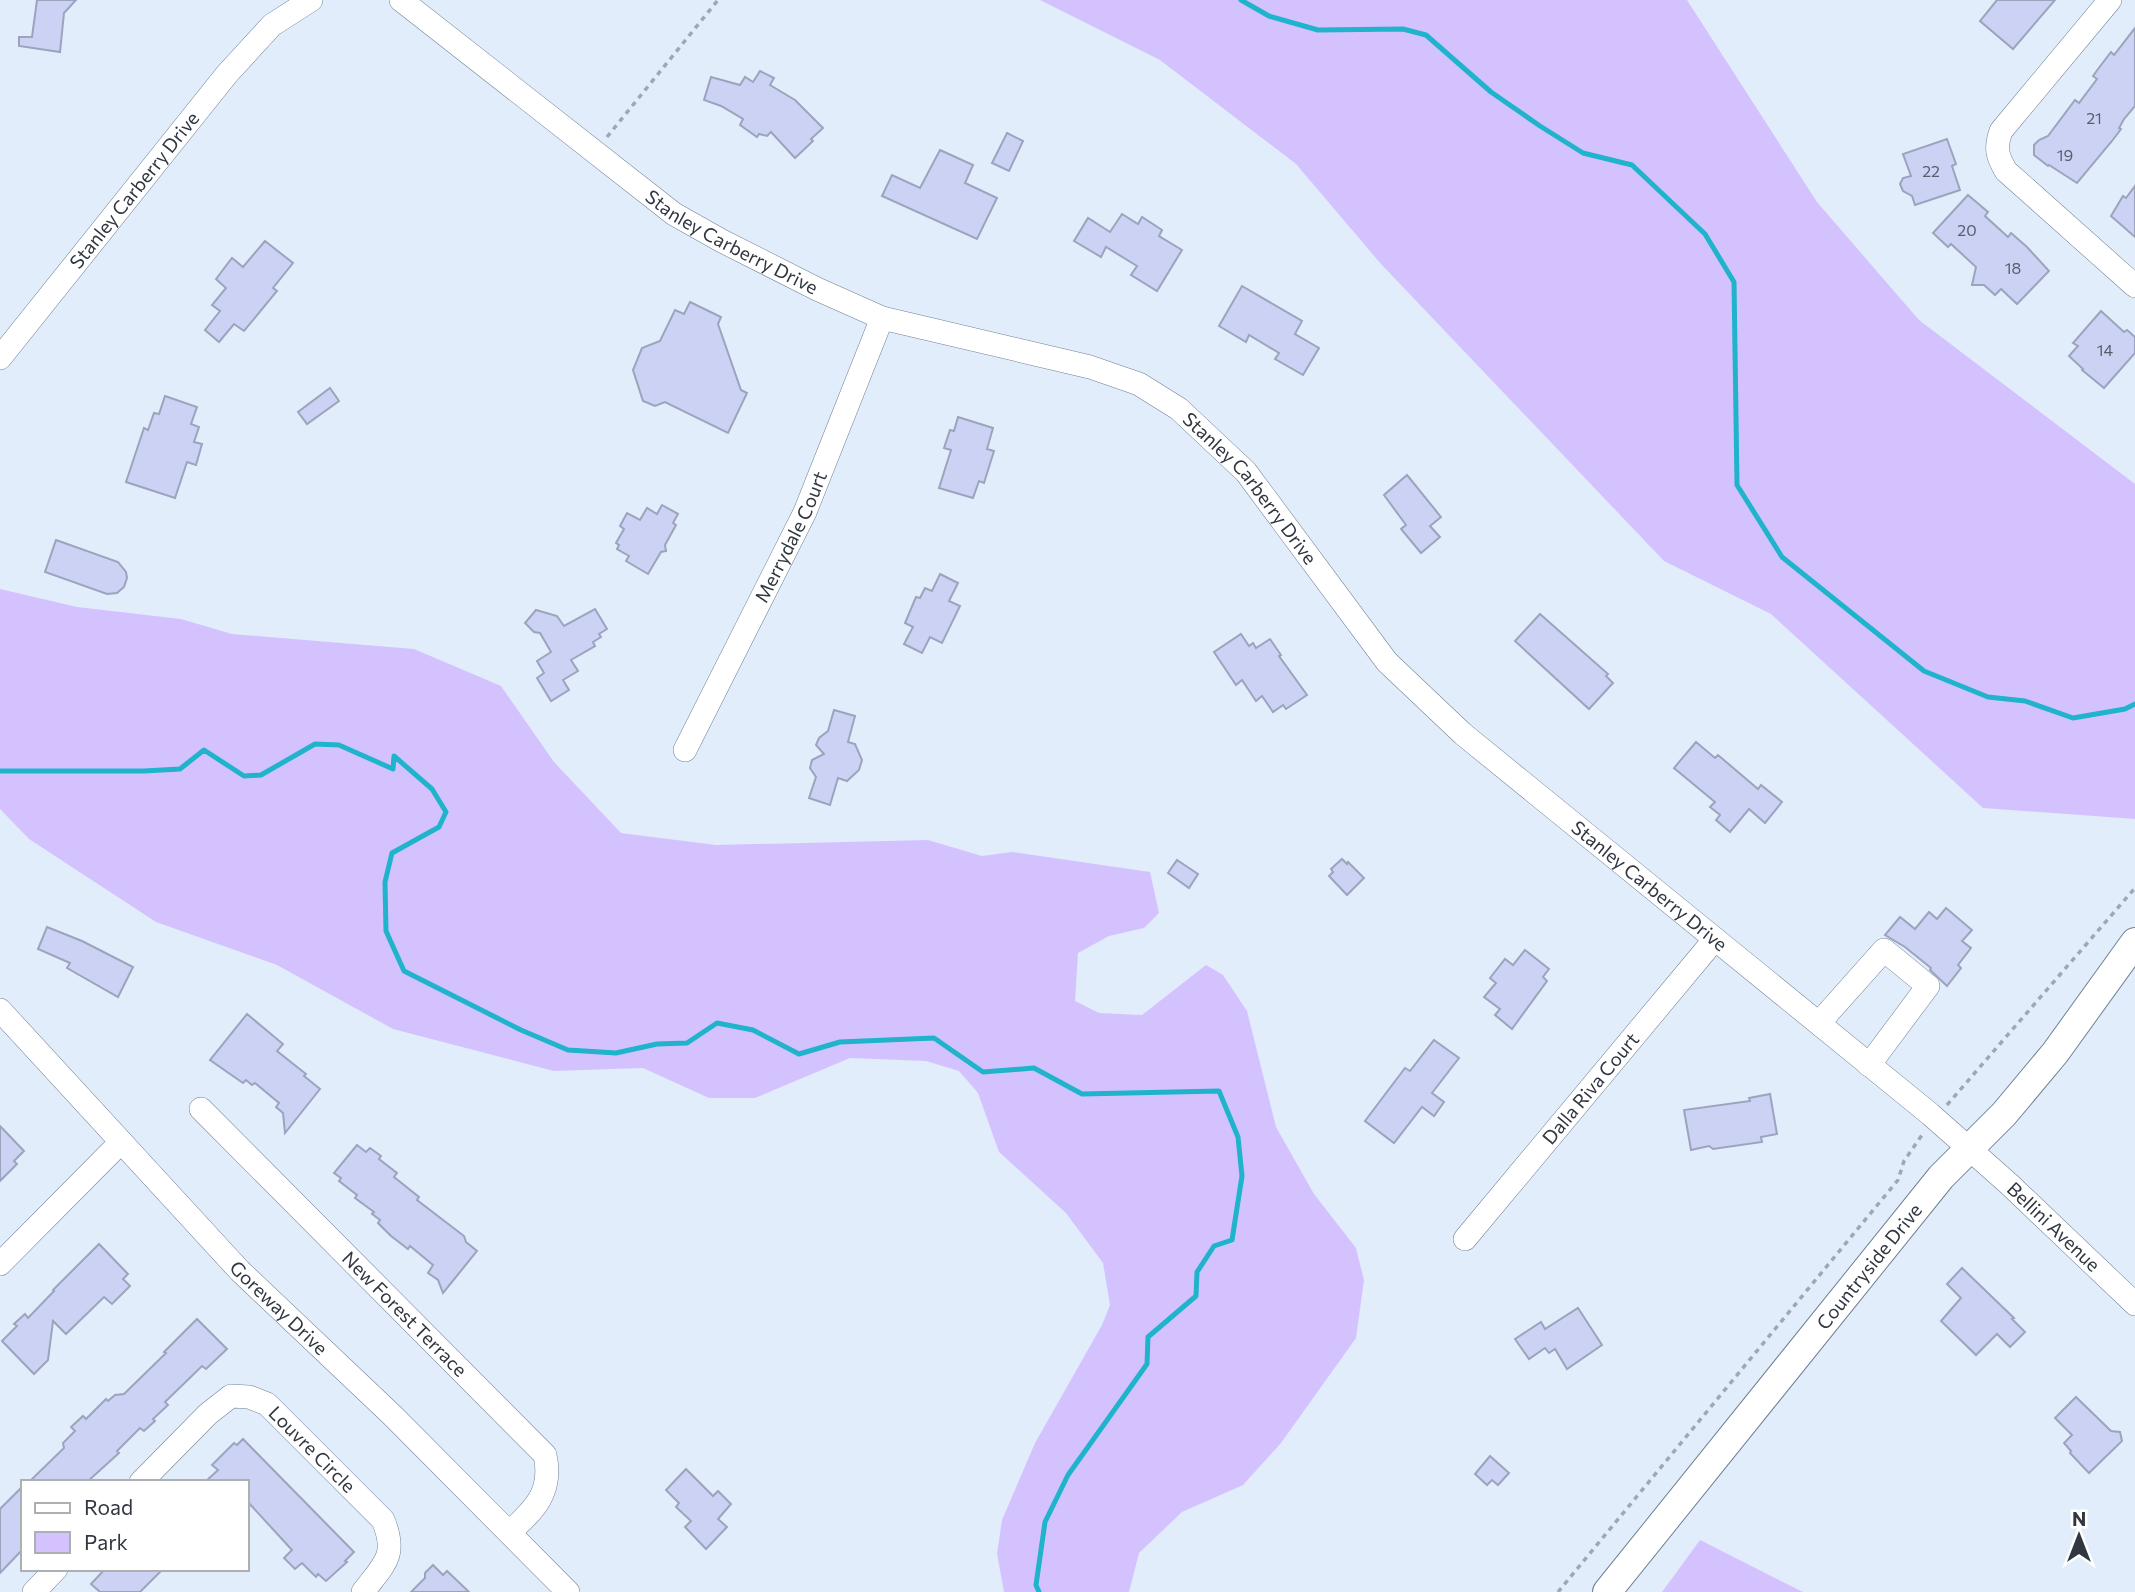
<svg xmlns="http://www.w3.org/2000/svg" width="2135" height="1592" viewBox="0 0 2135 1592" font-family="Commissioner,sans-serif">
	<style>
		.green { fill: #d4c2ff }
		.lines { fill: none; stroke-linecap: round; stroke-linejoin: round }
		.stream { stroke: #1fb3cc; stroke-width: 5 }
		.building { fill: #cbd2f4; stroke: #9ea3bd; stroke-width: 2 }
		.minor-casing { stroke: #6f8095; stroke-width: 24 }
		.major-casing { stroke: #6f8095; stroke-width: 30 }
		.path { stroke: #9ea8b5; stroke-width: 3.5; stroke-dasharray: 5 5; stroke-linecap: butt }
		.minor { stroke: #fff; stroke-width: 23 }
		.major { stroke: #fff; stroke-width: 28 }
		.labels { text-anchor: middle; stroke-width: 5; stroke-linejoin: round; paint-order: stroke }
		.number-label { font-size: 16px; fill: #575e6d }
		.street-label { font-size: 19px; fill: #303740; stroke: #fff }
	</style>
	<rect width="100%" height="100%" fill="#e2edfc"/>
	<!-- green -->
	<g class="green">
		<polygon points="1040,0 1687,0 1817,202 1919,320 2135,484 2135,819 1983,808 1771,614 1664,561 1381,264 1296,164 1160,60"/>
		<polygon points="0,589 77,607 181,619 232,634 414,649 501,686 554,762 621,833 716,845 928,840 982,856 1012,852 1150,872 1159,913 1144,928 1109,936 1078,953 1075,1001 1099,1013 1142,1015 1206,965 1223,975 1247,1011 1276,1127 1314,1194 1356,1248 1364,1280 1356,1338 1281,1443 1243,1485 1182,1512 1139,1553 1129,1592 1004,1592 997,1554 1002,1520 1035,1443 1102,1325 1110,1305 1103,1263 1066,1213 999,1152 978,1093 959,1071 926,1061 850,1058 755,1098 709,1098 643,1068 554,1071 393,1029 277,965 156,922 29,839 0,809"/>
		<polygon points="1700,1540 1803,1592 1662,1592"/>
	</g>
	<g class="lines">
		<!-- stream -->
		<g class="stream">
			<polyline points="1241,0 1269,16 1318,30 1403,29 1426,35 1491,92 1540,126 1583,153 1632,165 1705,234 1734,282 1737,485 1782,557 1924,671 1988,697 2025,701 2073,718 2125,709 2135,704"/>
			<polyline points="0,771 144,771 180,769 204,750 244,776 261,775 315,744 339,745 393,769 394,756 432,789 446,812 439,827 392,853 385,882 386,931 404,971 521,1030 568,1050 616,1053 657,1044 687,1043 717,1023 753,1030 799,1054 840,1042 934,1038 983,1072 1034,1068 1082,1094 1219,1091 1238,1137 1242,1176 1232,1240 1214,1246 1197,1272 1196,1296 1148,1337 1147,1364 1068,1475 1045,1522 1036,1585 1039,1592"/>
		</g>
	</g>
	<!-- building -->
	<g class="building">
		<polygon points="37,0 76,0 64,13 60,52 19,46 19,37 32,37"/>
		<polygon points="1997,0 2055,0 2013,49 1980,21"/>
		<polygon points="2135,28 2135,106 2124,119 2119,128 2121,129 2112,141 2077,183 2049,165 2048,166 2034,155 2034,145 2039,140 2048,136 2075,100 2079,103 2097,79 2093,76 2098,69 2111,52 2114,55"/>
		<polygon points="760,71 774,78 770,85 795,100 823,128 811,139 813,141 795,158 771,132 767,136 759,134 757,137 740,125 743,119 721,106 704,100 711,77 740,85 745,77 753,82"/>
		<polygon points="1007,133 1023,141 1009,171 992,163"/>
		<polygon points="1947,139 1956,164 1952,166 1960,190 1915,205 1912,196 1903,191 1900,184 1903,178 1911,176 1903,154"/>
		<polygon points="940,150 973,165 965,183 997,198 977,239 882,196 892,175 920,188"/>
		<polygon points="2135,186 2135,237 2111,216 2123,196 2126,198"/>
		<polygon points="1968,195 1988,212 1985,216 2008,237 2011,233 2027,247 2049,271 2017,304 2001,289 1995,295 1984,285 1972,285 1976,267 1951,244 1948,247 1933,233"/>
		<polygon points="1122,214 1138,224 1142,217 1162,230 1159,236 1182,250 1157,291 1131,275 1137,266 1106,247 1101,257 1074,241 1088,218 1110,232"/>
		<polygon points="265,241 293,263 273,288 277,291 244,331 234,324 219,342 205,330 220,311 212,305 226,288 216,279 232,258 243,267"/>
		<polygon points="1242,286 1302,321 1295,334 1319,348 1303,375 1275,359 1279,353 1249,335 1246,342 1219,326"/>
		<polygon points="690,302 721,317 718,324 741,390 747,393 728,433 665,402 655,406 643,401 633,370 642,348 660,341 675,310 684,314"/>
		<polygon points="2101,311 2124,332 2127,330 2135,337 2135,353 2104,388 2082,370 2083,369 2069,356 2078,346 2073,343"/>
		<polygon points="330,388 339,401 307,424 298,412"/>
		<polygon points="165,396 197,407 191,424 199,427 194,442 202,444 196,465 187,462 175,498 126,482 144,428 148,430 154,413 159,414"/>
		<polygon points="958,417 993,428 987,449 994,451 984,483 979,481 973,498 939,488 951,450 944,448 950,430 954,431"/>
		<polygon points="1407,475 1441,517 1430,526 1440,537 1421,553 1401,529 1406,525 1384,495"/>
		<polygon points="662,505 678,514 673,523 676,525 665,545 666,551 661,552 648,574 626,561 629,556 617,549 619,545 616,543 624,529 620,526 627,513 640,520 647,508 657,514"/>
		<polygon points="56,540 118,562 126,572 127,578 124,587 117,593 107,594 45,572"/>
		<polygon points="940,574 958,583 949,601 960,606 942,643 930,637 922,653 904,644 913,627 905,623 916,597 920,598 925,588 932,591"/>
		<polygon points="595,609 607,629 599,634 601,637 593,642 595,646 571,660 578,671 563,680 569,690 551,701 537,678 544,673 537,661 551,652 540,633 534,632 525,623 536,610 557,616 564,626"/>
		<polygon points="1540,614 1608,674 1606,676 1613,683 1589,709 1515,641"/>
		<polygon points="1241,634 1249,646 1253,643 1256,648 1270,639 1281,655 1279,656 1307,695 1286,709 1283,705 1273,712 1262,696 1256,701 1242,680 1236,685 1214,652"/>
		<polygon points="834,710 855,716 848,742 855,744 862,760 859,770 847,781 838,778 830,805 809,798 816,777 810,768 812,760 824,754 816,745 819,738 828,731"/>
		<polygon points="1696,742 1715,758 1718,755 1758,789 1761,785 1782,802 1765,823 1749,809 1730,832 1716,820 1720,815 1710,807 1715,802 1674,768"/>
		<polygon points="1342,859 1347,864 1348,862 1364,878 1347,895 1329,876 1333,872 1331,869"/>
		<polygon points="1177,860 1198,874 1189,888 1168,873"/>
		<polygon points="1946,908 1972,930 1962,941 1971,948 1958,965 1961,968 1947,986 1930,970 1931,968 1905,947 1885,935 1900,917 1915,929 1929,912 1937,919"/>
		<polygon points="47,927 82,941 133,967 118,997 67,968 70,963 38,949"/>
		<polygon points="1525,950 1549,969 1543,977 1547,981 1512,1029 1495,1015 1500,1009 1484,997 1496,983 1490,978 1505,959 1513,965"/>
		<polygon points="247,1014 283,1044 277,1051 306,1074 304,1076 320,1089 285,1133 283,1113 276,1107 279,1103 255,1083 252,1085 246,1080 243,1083 210,1060"/>
		<polygon points="1434,1040 1459,1058 1432,1093 1444,1102 1434,1116 1422,1107 1394,1143 1365,1121 1405,1068 1410,1071"/>
		<polygon points="1770,1094 1777,1134 1761,1137 1762,1142 1713,1149 1709,1146 1691,1150 1684,1110 1750,1101 1749,1098"/>
		<polygon points="0,1126 24,1151 14,1161 17,1164 0,1181"/>
		<polygon points="357,1145 366,1152 370,1148 381,1156 379,1159 397,1173 394,1177 419,1197 417,1200 464,1236 466,1242 477,1251 443,1293 438,1280 428,1273 433,1265 410,1246 408,1249 391,1236 378,1223 380,1220 372,1214 374,1212 355,1198 357,1195 339,1181 341,1178 334,1173"/>
		<polygon points="99,1244 128,1274 123,1279 130,1286 112,1304 104,1297 66,1334 53,1321 48,1360 34,1374 2,1341 17,1326 14,1324 25,1314 28,1318 54,1291 53,1290"/>
		<polygon points="1962,1268 2014,1318 2012,1319 2025,1332 2010,1347 1997,1334 1976,1355 1941,1321 1961,1298 1947,1284"/>
		<polygon points="1578,1308 1602,1345 1567,1369 1555,1349 1549,1353 1545,1348 1529,1359 1515,1339 1541,1322 1545,1329"/>
		<polygon points="197,1319 227,1349 206,1369 202,1366 165,1402 168,1405 153,1419 155,1421 144,1431 140,1428 117,1451 119,1453 87,1482 29,1482 64,1448 63,1443 75,1431 71,1427 83,1416 86,1419 106,1399 108,1401 115,1395 124,1394 166,1353 164,1352"/>
		<polygon points="2076,1397 2111,1431 2120,1432 2122,1441 2089,1473 2070,1453 2071,1451 2064,1443 2072,1435 2055,1418"/>
		<polygon points="243,1439 354,1552 345,1561 347,1562 326,1581 318,1574 316,1577 302,1563 295,1569 284,1558 292,1550 247,1501 247,1482 205,1482 218,1470 212,1465 234,1443 237,1445"/>
		<polygon points="1490,1456 1509,1473 1498,1485 1492,1480 1487,1485 1475,1474"/>
		<polygon points="686,1469 713,1496 718,1491 731,1504 718,1519 727,1527 706,1549 685,1527 691,1521 676,1507 679,1503 666,1490"/>
		<polygon points="23,1486 23,1549 0,1573 0,1509"/>
		<polygon points="433,1565 443,1575 447,1571 469,1592 411,1592 425,1578 425,1573"/>
		<polygon points="105,1569 163,1569 140,1592 100,1592 91,1584"/>
	</g>
	<g class="lines">
		<defs>
			<g id="minor">
				<path id="s1" d="M 401,0 L 674,214 L 722,241 L 817,289 L 882,318 L 1090,367 L 1139,384 L 1179,409 L 1246,472 L 1387,662 L 1463,734 L 1930,1114 L 2009,1184 L 2135,1304"/>
				<path d="M 2110,0 L 2001,131 C 1995,148 1997,156 2006,171 L 2135,286"/>
				<path id="s2" d="M 0,358 L 227,74 L 272,25 L 311,0"/>
				<path id="s3" d="M 685,750 L 805,512 L 882,318"/>
				<path id="s4" d="M 0,1010 L 240,1271 L 392,1415 L 568,1592"/>
				<polyline points="1819,1023 1884,950 1928,986 1869,1065"/>
				<path id="s5" d="M 201,1109 L 545,1455 C 553,1492 535,1509 510,1532"/>
				<path id="s6" d="M 1465,1239 L 1715,939"/>
				<polyline points="0,1264 121,1142"/>
				<path id="s7" d="M 141,1482 L 208,1414 L 231,1396 L 249,1397 L 267,1404 L 383,1520 C 398,1556 384,1564 363,1592"/>
				<polyline points="34,1592 56,1569"/>
			</g>
			<g id="major">
				<path id="s8" d="M 1607,1592 L 1941,1177 L 2004,1114 L 2055,1053 L 2135,942"/>
			</g>
		</defs>
		<!-- minor casing -->
		<use href="#minor" class="minor-casing"/>
		<!-- major casing -->
		<use href="#major" class="major-casing"/>
		<!-- path -->
		<g class="path">
			<polyline points="607,137 718,0"/>
			<polyline points="1947,1105 2135,888"/>
			<polyline points="1558,1592 1898,1180 1904,1161 1922,1135"/>
		</g>
		<!-- minor -->
		<use href="#minor" class="minor"/>
		<!-- major -->
		<use href="#major" class="major"/>
	</g>
	<g class="labels">
		<!-- number labels -->
		<g class="number-label">
			<text x="2094" y="124">21</text>
			<text x="2065" y="161">19</text>
			<text x="1931" y="177">22</text>
			<text x="1967" y="236">20</text>
			<text x="2013" y="274">18</text>
			<text x="2105" y="356">14</text>
		</g>
		<!-- street labels -->
		<g class="street-label">
			<text dy="7" stroke="none"><textPath href="#s2" startOffset="215">Stanley Carberry Drive</textPath></text>
			<text dy="7" stroke="none"><textPath href="#s1" startOffset="411">Stanley Carberry Drive</textPath></text>
			<text dy="7" stroke="none"><textPath href="#s1" startOffset="999">Stanley Carberry Drive</textPath></text>
			<text dy="7" stroke="none"><textPath href="#s3" startOffset="238">Merrydale Court</textPath></text>
			<text dy="7" stroke="none"><textPath href="#s1" startOffset="1566">Stanley Carberry Drive</textPath></text>
			<text dy="7" stroke="none"><textPath href="#s6" startOffset="196">Dalla Riva Court</textPath></text>
			<text dy="7" stroke="none"><textPath href="#s1" startOffset="2095">Bellini Avenue</textPath></text>
			<text dy="7" stroke="none"><textPath href="#s8" startOffset="418">Countryside Drive</textPath></text>
			<text dy="7" stroke="none"><textPath href="#s4" startOffset="408">Goreway Drive</textPath></text>
			<text dy="7" stroke="none"><textPath href="#s5" startOffset="289">New Forest Terrace</textPath></text>
			<text dy="7" stroke="none"><textPath href="#s7" startOffset="226">Louvre Circle</textPath></text>
		</g>
	</g>
	<!-- legend -->
	<rect x="21" y="1480" width="228" height="91" fill="#ffffff" stroke="#acafb3" stroke-width="2"/>
	<rect x="35" y="1503" width="35" height="10" fill="#ffffff" stroke="#acafb3" stroke-width="2"/>
	<text x="84" y="1515" font-size="21" fill="#303740">Road</text>
	<rect x="35" y="1532" width="35" height="21" fill="#d4c2ff" stroke="#acafb3" stroke-width="2"/>
	<text x="84" y="1550" font-size="21" fill="#303740">Park</text>
	<!-- north arrow -->
	<g transform="translate(2079 1536)" stroke="#ffffff" stroke-width="5" paint-order="stroke">
	<path d="M0-5L12 26L0 18L-12 26Z" fill="#303740"/>
	<text y="-10" font-size="19" font-weight="bold" text-anchor="middle" fill="#303740">N</text>
	</g>
</svg>
